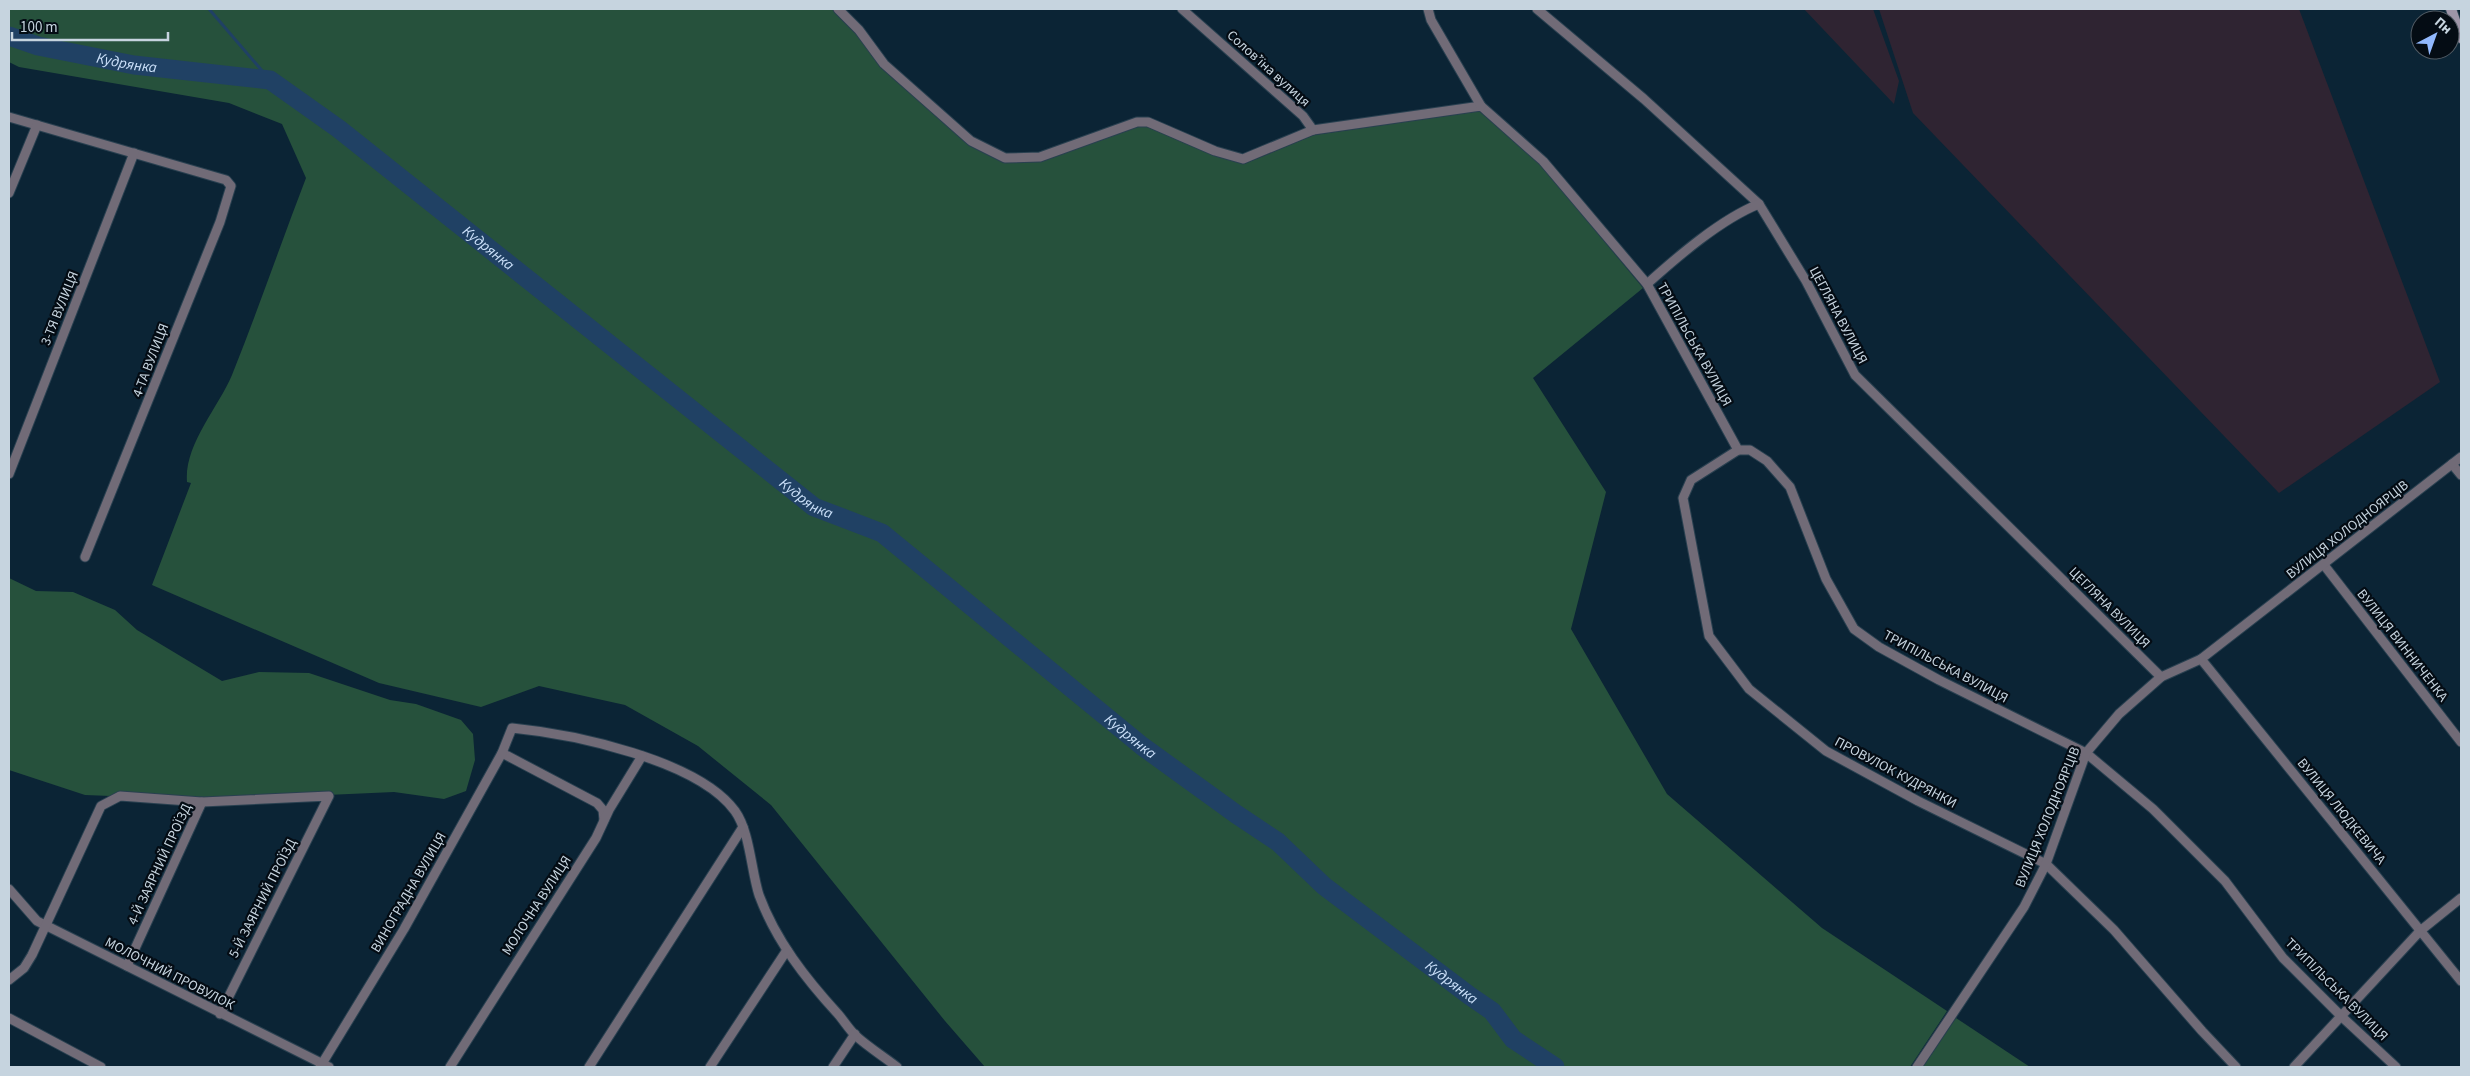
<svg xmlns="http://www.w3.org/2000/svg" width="2470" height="1076" viewBox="0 0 2470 1076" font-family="'Source Sans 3',sans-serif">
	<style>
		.industrial { fill: #2f2432 }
		.green { fill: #26513c }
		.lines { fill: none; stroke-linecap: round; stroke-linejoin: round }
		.stream { stroke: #204164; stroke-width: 3 }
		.river { stroke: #204164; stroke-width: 19 }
		.street-casing { stroke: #294050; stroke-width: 11 }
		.secondary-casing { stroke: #294050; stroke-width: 12 }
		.street { stroke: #716b77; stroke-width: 9 }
		.secondary { stroke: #9e95a8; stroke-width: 10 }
		.labels { text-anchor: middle; stroke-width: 4.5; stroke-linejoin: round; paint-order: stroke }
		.street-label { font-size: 14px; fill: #c6d4df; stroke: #040c14 }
		.water-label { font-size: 15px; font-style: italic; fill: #cbe0f9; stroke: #040c14 }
	</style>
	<rect width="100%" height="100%" fill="#0b2435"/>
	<!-- industrial -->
	<g class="industrial">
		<polygon points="1804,9 1873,9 1899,81 1894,104"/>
		<polygon points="1879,9 2299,9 2440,382 2279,493 1913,113"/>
	</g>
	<!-- green -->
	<g class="green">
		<path d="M 9,9 L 832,9 L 856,33 L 880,67 L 969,145 L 1004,162 L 1041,161 L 1138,126 L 1147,126 L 1213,155 L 1244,164 L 1314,135 L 1479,111 L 1540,164 L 1643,288 L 1533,378 L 1606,492 L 1571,629 L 1667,794 L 1822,928 L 1947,1011 L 1910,1067 L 985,1067 L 945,1021 L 771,805 L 698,746 L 625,705 L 539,686 L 481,707 L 379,683 L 152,585 L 191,483 L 187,482 C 184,445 218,408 232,375 C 258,310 281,243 306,178 L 282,124 L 229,103 L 19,67 L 9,62 Z"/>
		<polygon points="9,578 36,591 73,592 115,610 137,630 222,681 259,672 309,673 390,700 416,704 461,720 473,734 475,760 466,791 444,799 394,792 214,800 85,795 9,770"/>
		<polygon points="1956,1018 2030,1067 1923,1067"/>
	</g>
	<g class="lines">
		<!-- stream -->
		<polyline class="stream" points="209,9 270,80"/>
		<!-- river -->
		<path class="river" id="s1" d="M 9,36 L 38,46 L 134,65 L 270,80 L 339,129 L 814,507 L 882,533 L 1142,746 L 1236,814 L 1278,842 L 1324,886 L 1470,996 L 1492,1011 L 1513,1039 L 1555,1067"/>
		<defs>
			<g id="street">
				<polyline points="838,9 859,30 884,64 971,141 1005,158 1040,157 1137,122 1148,122 1215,151 1243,159 1313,130 1481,106 1543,161 1647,284 1738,450 1750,450 1767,461 1790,487 1826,579 1854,629 1879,647 1939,680 2086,753 2153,809 2225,881 2283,958 2342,1017 2396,1067"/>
				<polyline points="1182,9 1303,116 1313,130"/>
				<polyline points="1428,9 1431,20 1481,106"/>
				<polyline points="1537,9 1644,99 1759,204 1806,281 1855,375 2161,677"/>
				<polyline points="9,117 226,180 231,186 220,222 85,557"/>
				<polyline points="9,193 37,125"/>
				<path d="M 1647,284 C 1677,257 1721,219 1759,204"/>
				<polyline points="1738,450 1691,480 1683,498 1709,636 1749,689 1826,751 1918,801 2046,864 2114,930 2202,1031 2236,1067"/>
				<polyline points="2452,464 2461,475"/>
				<polyline points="9,474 134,153"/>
				<polyline points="2324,565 2461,742"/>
				<polyline points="2201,659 2461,981"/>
				<polyline points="502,753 597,803 603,810 604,820"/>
				<polyline points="9,889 37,921 329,1067"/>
				<polyline points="127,966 202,802"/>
				<polyline points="9,980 24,968 32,955 101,806 120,796 202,802 329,796 220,1014"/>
				<polyline points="9,1018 101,1067"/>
				<path d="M 320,1067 L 404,929 L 502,753 L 512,728 C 573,734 698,760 735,811 C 750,832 751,870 759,895 C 776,941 806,979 838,1014 C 844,1021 849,1029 855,1035 C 868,1047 883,1056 897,1067"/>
				<polyline points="450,1067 596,838 609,810 642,756"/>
				<polyline points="589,1067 743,827"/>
				<polyline points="710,1067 787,950"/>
				<polyline points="833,1067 855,1034"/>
				<polyline points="1917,1067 2024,907 2046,864 2086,753 2119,714 2161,677 2201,659 2461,457"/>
				<polyline points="2294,1067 2420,931 2461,898"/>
			</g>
			<polyline id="secondary" points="2451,9 2461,38"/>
		</defs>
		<!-- street casing -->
		<use href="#street" class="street-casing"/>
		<!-- secondary casing -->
		<use href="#secondary" class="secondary-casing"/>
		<!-- street -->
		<use href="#street" class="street"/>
		<!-- secondary -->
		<use href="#secondary" class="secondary"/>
	</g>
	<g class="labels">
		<!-- street labels -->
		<g class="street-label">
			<text transform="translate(1269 68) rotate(42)" y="5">Соловʼїна вулиця</text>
			<text transform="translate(59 308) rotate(-68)" y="5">3-ТЯ ВУЛИЦЯ</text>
			<text transform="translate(1839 315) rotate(62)" y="5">ЦЕГЛЯНА ВУЛИЦЯ</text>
			<text transform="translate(1695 344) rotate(61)" y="5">ТРИПІЛЬСЬКА ВУЛИЦЯ</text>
			<text transform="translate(150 360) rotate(-69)" y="5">4-ТА ВУЛИЦЯ</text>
			<text transform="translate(2347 529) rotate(-38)" y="5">ВУЛИЦЯ ХОЛОДНОЯРЦІВ</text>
			<text transform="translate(2110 607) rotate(45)" y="5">ЦЕГЛЯНА ВУЛИЦЯ</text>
			<text transform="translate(2403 645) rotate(52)" y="5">ВУЛИЦЯ ВИННИЧЕНКА</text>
			<text transform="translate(1946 666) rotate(28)" y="5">ТРИПІЛЬСЬКА ВУЛИЦЯ</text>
			<text transform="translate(1896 772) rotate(28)" y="5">ПРОВУЛОК КУДРЯНКИ</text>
			<text transform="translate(2342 811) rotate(51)" y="5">ВУЛИЦЯ ЛЮДКЕВИЧА</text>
			<text transform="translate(2047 817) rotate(-68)" y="5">ВУЛИЦЯ ХОЛОДНОЯРЦІВ</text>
			<text transform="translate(159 864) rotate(-65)" y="5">4-Й ЗАЯРНИЙ ПРОЇЗД</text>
			<text transform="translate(408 892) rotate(-60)" y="5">ВИНОГРАДНА ВУЛИЦЯ</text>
			<text transform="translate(262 898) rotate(-63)" y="5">5-Й ЗАЯРНИЙ ПРОЇЗД</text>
			<text transform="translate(536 905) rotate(-57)" y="5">МОЛОЧНА ВУЛИЦЯ</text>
			<text transform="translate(170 973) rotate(27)" y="5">МОЛОЧНИЙ ПРОВУЛОК</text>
			<text transform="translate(2337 989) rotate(45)" y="5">ТРИПІЛЬСЬКА ВУЛИЦЯ</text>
		</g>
		<!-- water labels -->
		<g class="water-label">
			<text dy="5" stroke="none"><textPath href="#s1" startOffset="121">Кудрянка</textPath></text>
			<text dy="5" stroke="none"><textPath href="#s1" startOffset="541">Кудрянка</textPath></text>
			<text dy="5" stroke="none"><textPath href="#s1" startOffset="946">Кудрянка</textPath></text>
			<text dy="5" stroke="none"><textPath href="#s1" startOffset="1351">Кудрянка</textPath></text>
			<text dy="5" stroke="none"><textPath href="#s1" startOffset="1756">Кудрянка</textPath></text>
		</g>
	</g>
	<!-- border -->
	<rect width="2470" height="1076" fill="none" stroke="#c6d4df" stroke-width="20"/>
	<!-- north arrow -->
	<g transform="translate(2435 35) rotate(41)"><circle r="24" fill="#040c14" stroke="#525c65"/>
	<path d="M0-4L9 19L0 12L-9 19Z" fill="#91b8fd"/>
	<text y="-8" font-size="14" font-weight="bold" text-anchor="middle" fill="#c6d4df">Пн</text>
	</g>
	<!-- scale -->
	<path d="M12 32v8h156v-8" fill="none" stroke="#c6d4df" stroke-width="2.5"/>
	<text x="20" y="32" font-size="15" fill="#c6d4df" stroke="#040c14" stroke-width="4" paint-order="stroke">100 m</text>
</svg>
